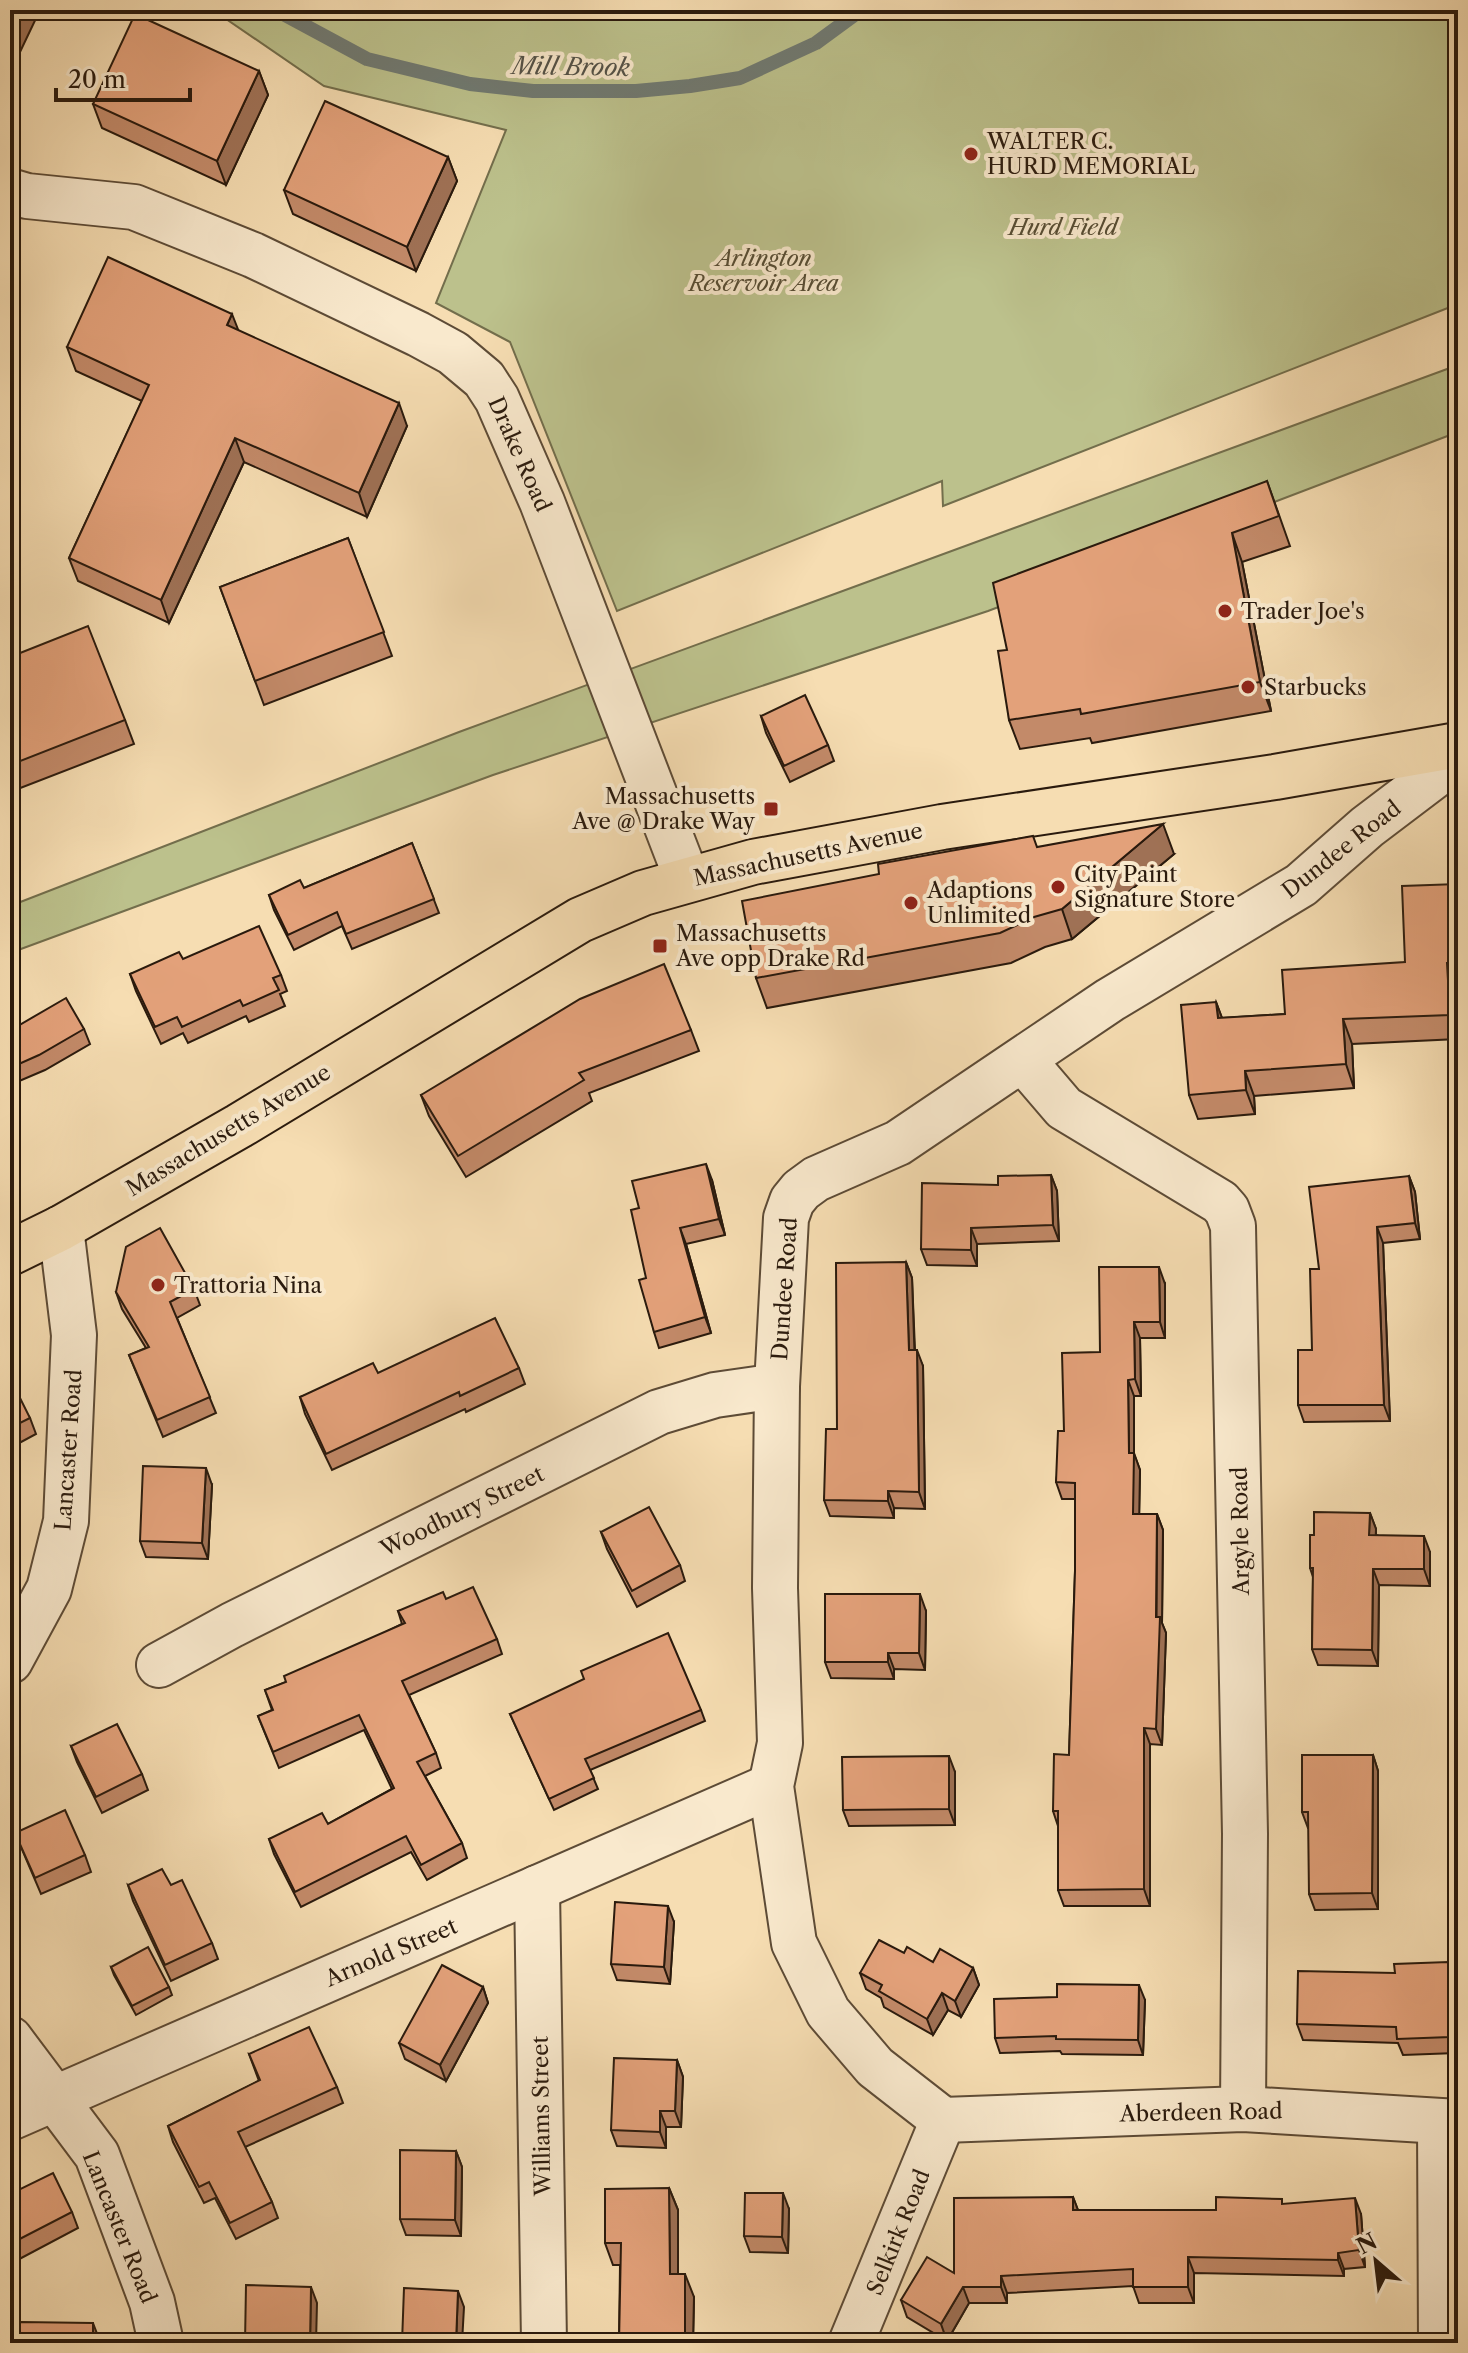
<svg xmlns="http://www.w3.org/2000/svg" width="1468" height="2353" viewBox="0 0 1468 2353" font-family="'Libre Caslon Text',serif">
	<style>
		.green { fill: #bcc18c; stroke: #736e4c; stroke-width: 2 }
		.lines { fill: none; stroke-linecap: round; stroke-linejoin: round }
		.stream { stroke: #707a72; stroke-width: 14 }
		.minor-casing { stroke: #5d4b36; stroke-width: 48 }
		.major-casing { stroke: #2a1a0d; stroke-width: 48 }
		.minor { stroke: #f9e9cd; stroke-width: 44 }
		.major { stroke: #f6ddb2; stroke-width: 44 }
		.wall { fill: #c38a69; stroke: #2a1a0d; stroke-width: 2 }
		.shaded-wall { fill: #9f7155; stroke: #2a1a0d; stroke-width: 2 }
		.building { fill: #e3a17a; stroke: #2a1a0d; stroke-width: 2 }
		.poi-dot { fill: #8f2418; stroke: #f9e9cd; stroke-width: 3 }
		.labels { text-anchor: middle; stroke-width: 8; stroke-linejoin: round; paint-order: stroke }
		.poi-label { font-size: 22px; fill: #2a1a0d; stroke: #f9e9cd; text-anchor: start }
		.park-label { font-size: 22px; font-style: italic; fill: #564c33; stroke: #f9e9cd }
		.street-label { font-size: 22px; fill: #2a1a0d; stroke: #f9e9cd }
		.water-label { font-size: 24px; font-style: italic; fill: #535248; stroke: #f9e9cd }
	</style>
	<rect width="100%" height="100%" fill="#f6ddb2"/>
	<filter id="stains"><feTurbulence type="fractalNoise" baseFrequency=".0025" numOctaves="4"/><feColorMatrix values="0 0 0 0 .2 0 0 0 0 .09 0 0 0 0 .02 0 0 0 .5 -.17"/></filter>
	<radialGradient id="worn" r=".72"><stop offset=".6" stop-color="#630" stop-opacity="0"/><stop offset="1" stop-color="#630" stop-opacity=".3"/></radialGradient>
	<!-- green -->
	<g class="green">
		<polygon points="213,10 1458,10 1458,304 943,506 942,481 617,611 510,342 436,303 506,130 324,86"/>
		<polygon points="1458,365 1458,432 988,611 493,775 10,953 10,906 459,732"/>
	</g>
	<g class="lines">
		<!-- stream -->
		<polyline class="stream" points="276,10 367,59 470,84 533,91 636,91 690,86 740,78 816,43 861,10"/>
		<defs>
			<g id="minor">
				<polyline points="10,191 27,196 134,207 253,255 418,334 453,353 484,379 497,399 542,502 687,879"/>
				<polyline points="1023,1060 1064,1108 1220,1202 1227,1210 1233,1226 1245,1834 1243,2109"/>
				<polyline points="10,1661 49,1589 66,1521 74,1335 61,1228"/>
				<polyline points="159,1665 232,1625 659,1412 715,1395 777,1386"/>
				<polyline points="537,1888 544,2343"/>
				<polyline points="10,2039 97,2155 152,2302 161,2343"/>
				<polyline points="10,2118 771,1786"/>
				<polyline points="943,2120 875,2067 828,2012 794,1943 771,1786 780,1743 775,1588 777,1386 786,1218 792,1201 801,1190 816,1179 898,1143 1110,1000 1301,885 1367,827 1458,758"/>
				<polyline points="943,2120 1243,2109 1458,2122"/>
				<polyline points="1440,2122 1441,2343"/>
				<polyline points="851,2343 943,2120"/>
			</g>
			<polyline id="major" points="10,1253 61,1228 239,1126 580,920 643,893 753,862 942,827 1275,777 1458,745"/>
		</defs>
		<!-- minor casing -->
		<use href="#minor" class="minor-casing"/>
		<!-- major casing -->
		<use href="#major" class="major-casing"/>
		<!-- minor -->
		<use href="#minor" class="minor"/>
		<!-- major -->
		<use href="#major" class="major"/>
	</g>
	<!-- wall -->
	<g class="wall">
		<polygon points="259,71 268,95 226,185 102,128 93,104"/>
		<polygon points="448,157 457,181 416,271 293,214 284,190"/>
		<polygon points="238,331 407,426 367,517 244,462 169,623 78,581 69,558 142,401 76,371 67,347"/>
		<polygon points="1267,481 1290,546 1242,562 1271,711 1092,743 1090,738 1020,749 1009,720 1007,650"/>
		<polygon points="348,538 392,656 264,705 220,587"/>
		<polygon points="10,657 125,720 134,744 10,792"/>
		<polygon points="761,716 828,745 834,761 790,782 766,733"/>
		<polygon points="412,843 439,913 352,949 342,926 294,950 274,910 269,895 304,888"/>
		<polygon points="1037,847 1174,854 1072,939 1045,947 1011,963 767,1008 756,978"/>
		<polygon points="1458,884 1458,988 1456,988 1458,1039 1352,1044 1354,1088 1254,1096 1255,1114 1198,1119 1189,1095 1216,1002 1222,1018 1285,1014 1405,962"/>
		<polygon points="183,959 281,975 287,991 280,994 285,1006 249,1022 246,1016 188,1043 183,1033 161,1044 136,991 130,974"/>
		<polygon points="10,1012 16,1027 84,1029 90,1044 45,1070 10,1085"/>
		<polygon points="691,1030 699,1051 589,1093 592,1101 466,1177 429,1116 421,1095"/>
		<polygon points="1051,1175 1057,1191 1059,1241 977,1244 977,1266 927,1265 921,1249 998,1185"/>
		<polygon points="1409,1176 1415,1192 1420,1239 1383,1243 1390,1421 1304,1422 1298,1405 1312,1350 1319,1269"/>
		<polygon points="712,1180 725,1235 686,1244 711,1333 659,1348 654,1332 639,1208"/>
		<polygon points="906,1262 912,1278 915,1350 923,1366 925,1509 894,1508 894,1518 830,1516 824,1500 837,1429"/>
		<polygon points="1165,1284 1165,1338 1140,1338 1141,1396 1134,1396 1134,1454 1140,1470 1139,1514 1157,1514 1163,1530 1162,1623 1166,1633 1162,1745 1150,1744 1150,1906 1064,1906 1058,1890 1058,1826 1053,1811 1069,1755 1075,1571 1075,1499 1062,1499 1056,1482 1064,1431 1100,1352"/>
		<polygon points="194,1289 200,1305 177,1318 216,1413 163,1437 129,1355 146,1348 122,1309 116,1292"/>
		<polygon points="519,1368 525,1384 466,1412 465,1409 332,1470 305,1414 300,1397 378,1373"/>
		<polygon points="10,1390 30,1418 36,1434 10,1448"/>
		<polygon points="212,1485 208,1559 146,1557 140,1541"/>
		<polygon points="1370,1513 1376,1529 1376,1535 1430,1552 1430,1586 1379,1585 1378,1666 1318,1665 1312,1649 1313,1577 1310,1568 1314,1535"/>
		<polygon points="601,1532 680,1565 685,1581 637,1607 607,1549"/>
		<polygon points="446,1599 497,1639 502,1654 409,1695 436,1753 441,1768 425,1776 462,1843 467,1858 427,1880 411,1852 301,1907 274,1854 269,1839 328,1824 392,1789 364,1730 279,1768 258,1716 272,1710 265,1690 286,1682 402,1624 398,1611"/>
		<polygon points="926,1611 925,1670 894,1669 894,1679 831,1678 825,1662"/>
		<polygon points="701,1710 705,1721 590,1770 598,1789 554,1810 510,1714"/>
		<polygon points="71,1746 142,1774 148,1790 102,1813 77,1762"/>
		<polygon points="1373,1755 1378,1771 1378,1909 1315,1910 1309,1894 1309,1828 1308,1828 1302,1812"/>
		<polygon points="955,1772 955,1825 849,1826 843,1810"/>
		<polygon points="15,1833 85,1855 91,1872 41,1894"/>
		<polygon points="128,1885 212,1943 218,1959 171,1981 133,1901"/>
		<polygon points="674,1922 670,1984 617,1980 611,1964"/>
		<polygon points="904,1953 933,1962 973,1968 979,1985 961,2017 948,2010 933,2035 884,2007 881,1998 866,1989 860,1973"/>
		<polygon points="111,1967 169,1987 172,1995 136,2015 114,1975"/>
		<polygon points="1454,1978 1456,2053 1403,2055 1398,2043 1303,2040 1297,2024"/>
		<polygon points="483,1987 488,2003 446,2081 405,2059 399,2043"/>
		<polygon points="1145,2000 1143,2055 1062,2054 1060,2051 1000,2053 995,2038"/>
		<polygon points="249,2054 337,2087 343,2103 245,2147 272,2202 278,2218 236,2239 215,2198 204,2203 173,2142 168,2126 259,2081"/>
		<polygon points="677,2060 683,2077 681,2127 666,2127 666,2148 617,2146 611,2130"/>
		<polygon points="456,2151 462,2167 461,2236 406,2235 400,2219"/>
		<polygon points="669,2188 678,2210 678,2274 694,2297 693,2343 619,2343 620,2265 613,2265 605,2243"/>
		<polygon points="10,2194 72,2212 78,2228 10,2264"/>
		<polygon points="1073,2197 1078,2210 1216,2210 1284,2204 1361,2214 1365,2267 1344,2269 1344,2276 1194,2273 1194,2303 1139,2303 1133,2286 1007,2293 1007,2303 969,2303 947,2341 907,2317 901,2300 954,2273"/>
		<polygon points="789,2209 788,2253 750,2252 744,2236"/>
	</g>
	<!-- shaded-wall -->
	<g class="shaded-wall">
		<polygon points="23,10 40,10 10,73 10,38"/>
		<polygon points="259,71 268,95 226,185 217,161"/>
		<polygon points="448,157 457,181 416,271 407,247"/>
		<polygon points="232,314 241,337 227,325"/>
		<polygon points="399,403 407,426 367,517 359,493"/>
		<polygon points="235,438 244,462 169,623 161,600"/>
		<polygon points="1232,533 1242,562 1271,711 1260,682"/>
		<polygon points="1163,824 1174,854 1072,939 1062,909"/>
		<polygon points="1453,926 1458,939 1458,972 1455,963"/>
		<polygon points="1447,963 1456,988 1458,1037 1450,1015"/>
		<polygon points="1216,1002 1225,1026 1218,1018"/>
		<polygon points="1343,1019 1352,1044 1354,1088 1346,1064"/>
		<polygon points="1245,1071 1254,1096 1255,1114 1246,1090"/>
		<polygon points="706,1164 712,1180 725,1235 719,1219"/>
		<polygon points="1051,1175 1057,1191 1059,1241 1053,1225"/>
		<polygon points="1409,1176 1415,1192 1420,1239 1415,1223"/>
		<polygon points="1377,1227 1383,1243 1390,1421 1384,1405"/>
		<polygon points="680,1228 686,1244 711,1333 705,1317"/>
		<polygon points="971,1228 977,1244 977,1266 971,1250"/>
		<polygon points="906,1262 912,1278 915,1367 909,1350"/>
		<polygon points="1159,1267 1165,1284 1165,1338 1160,1322"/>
		<polygon points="1134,1322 1140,1338 1141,1396 1135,1379"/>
		<polygon points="917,1350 923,1366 925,1509 919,1492"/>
		<polygon points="1128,1380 1134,1396 1134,1453 1140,1470 1139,1530 1133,1514 1129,1453"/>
		<polygon points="206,1468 212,1485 208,1559 202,1543"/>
		<polygon points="888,1491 894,1508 894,1518 888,1501"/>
		<polygon points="1370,1513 1376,1529 1375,1552 1369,1535"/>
		<polygon points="1157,1514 1163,1530 1162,1623 1166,1633 1162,1745 1156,1729"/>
		<polygon points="1424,1536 1430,1552 1430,1586 1424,1569"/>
		<polygon points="1373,1569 1379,1585 1378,1666 1372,1650"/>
		<polygon points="920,1594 926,1611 925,1670 919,1653"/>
		<polygon points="888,1653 894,1669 894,1679 888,1662"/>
		<polygon points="1144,1728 1150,1744 1150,1906 1144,1889"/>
		<polygon points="1373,1755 1378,1771 1378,1909 1372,1893"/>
		<polygon points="949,1756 955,1772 955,1825 949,1809"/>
		<polygon points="668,1906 674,1922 670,1984 664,1967"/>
		<polygon points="1448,1962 1454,1978 1456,2053 1450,2037"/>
		<polygon points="973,1968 979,1985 961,2017 955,2001"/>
		<polygon points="1139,1985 1145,2000 1143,2055 1138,2040"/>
		<polygon points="483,1987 488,2003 446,2081 440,2065"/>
		<polygon points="942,1993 948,2010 933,2035 927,2019"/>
		<polygon points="677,2060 683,2077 681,2127 675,2111"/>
		<polygon points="660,2111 666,2127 666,2148 660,2132"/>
		<polygon points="456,2151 462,2167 461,2236 455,2220"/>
		<polygon points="669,2188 678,2210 678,2296 670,2274"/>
		<polygon points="783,2193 789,2209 788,2253 782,2237"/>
		<polygon points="1073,2197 1079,2213 1073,2210"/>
		<polygon points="1355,2198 1361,2214 1365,2267 1359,2250"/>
		<polygon points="1338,2253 1344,2269 1344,2276 1338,2260"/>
		<polygon points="1188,2257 1194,2273 1194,2303 1188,2287"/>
		<polygon points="685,2274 694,2297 693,2343 685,2343"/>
		<polygon points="1001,2276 1007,2293 1007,2303 1001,2287"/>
		<polygon points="311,2287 317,2303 316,2343 310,2343"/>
		<polygon points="963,2287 969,2303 947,2341 941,2324"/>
		<polygon points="458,2291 464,2307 462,2343 456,2343"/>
		<polygon points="93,2323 99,2339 99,2343 93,2343"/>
	</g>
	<!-- building -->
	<g class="building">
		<polygon points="10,10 23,10 10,38"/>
		<polygon points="135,14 259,71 217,161 93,104"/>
		<polygon points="325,101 448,157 407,247 284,190"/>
		<polygon points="108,257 232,314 227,325 399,403 359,493 235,438 161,600 69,558 149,385 67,347"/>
		<polygon points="1267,481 1279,516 1232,533 1260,682 1081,714 1080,709 1009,720 998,651 1007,650 993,583"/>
		<polygon points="348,538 384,632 255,681 220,587"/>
		<polygon points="88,626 125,720 10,765 10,657"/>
		<polygon points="805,695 828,745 784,766 761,716"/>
		<polygon points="1163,824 1062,909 1034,917 1000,933 756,978 742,901 879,874 878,864 1033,836 1037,847"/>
		<polygon points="412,843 434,899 346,934 337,912 288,935 269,895 300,880 304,888"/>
		<polygon points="1458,884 1458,925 1453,926 1455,963 1447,963 1450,1015 1343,1019 1346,1064 1245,1071 1246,1090 1189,1095 1181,1005 1216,1002 1218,1018 1285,1014 1282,970 1405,962 1402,886"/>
		<polygon points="259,926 281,975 273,978 279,990 243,1006 240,1000 182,1027 177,1017 155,1027 130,974 179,952 183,959"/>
		<polygon points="664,964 691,1030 579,1073 584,1080 458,1156 421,1095 580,999"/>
		<polygon points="66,998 84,1029 39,1055 10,1068 10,1012 16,1027"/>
		<polygon points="706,1164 719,1219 680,1228 705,1317 654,1332 639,1280 646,1278 631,1210 639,1208 632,1181"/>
		<polygon points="1051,1175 1053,1225 971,1228 971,1250 921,1249 922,1183 998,1185 998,1176"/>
		<polygon points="1409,1176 1415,1223 1377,1227 1384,1405 1298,1405 1298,1350 1312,1350 1310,1269 1319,1269 1309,1187"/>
		<polygon points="160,1228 194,1289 170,1302 210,1397 157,1420 129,1355 149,1347 116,1292 126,1247"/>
		<polygon points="906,1262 909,1350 917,1350 919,1492 888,1491 888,1501 824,1500 826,1429 837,1429 836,1263"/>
		<polygon points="1099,1267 1159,1267 1160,1322 1134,1322 1135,1379 1128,1380 1129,1453 1134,1453 1133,1514 1157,1514 1156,1617 1160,1617 1156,1729 1144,1728 1144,1889 1058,1890 1058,1811 1053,1811 1054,1754 1069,1755 1075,1571 1075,1483 1056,1482 1058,1431 1064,1431 1062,1353 1100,1352"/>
		<polygon points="495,1318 519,1368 460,1396 459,1392 326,1454 300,1397 373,1363 378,1373"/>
		<polygon points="15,1388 30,1418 10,1428 10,1390"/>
		<polygon points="143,1466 206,1468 202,1543 140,1541"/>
		<polygon points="649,1507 680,1565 632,1591 601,1532"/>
		<polygon points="1314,1512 1370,1513 1369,1535 1424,1536 1424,1569 1373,1569 1372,1650 1312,1649 1313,1568 1310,1568 1310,1535 1314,1535"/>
		<polygon points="473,1587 497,1639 402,1681 436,1753 417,1762 462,1843 421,1865 406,1836 295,1892 269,1839 322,1813 328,1824 394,1788 359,1715 273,1752 258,1716 273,1710 265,1690 286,1682 284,1676 405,1623 398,1611 443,1592 446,1599"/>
		<polygon points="825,1594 920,1594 919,1653 888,1653 888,1662 825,1662"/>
		<polygon points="668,1633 701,1710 585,1759 594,1778 549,1799 510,1714 584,1679 581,1671"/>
		<polygon points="117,1724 142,1774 96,1797 71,1746"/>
		<polygon points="1302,1755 1373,1755 1372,1893 1309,1894 1308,1812 1302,1812"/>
		<polygon points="949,1756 949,1809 843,1810 842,1757"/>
		<polygon points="65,1810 85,1855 35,1878 15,1833"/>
		<polygon points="162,1869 171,1885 182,1880 212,1943 165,1965 128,1885"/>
		<polygon points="615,1902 668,1906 664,1967 611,1964"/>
		<polygon points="879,1940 904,1953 907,1947 933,1962 940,1949 973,1968 955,2001 942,1993 927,2019 879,1991 882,1985 860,1973"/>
		<polygon points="148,1947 169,1987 132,2006 111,1967"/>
		<polygon points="1448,1962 1450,2037 1397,2039 1396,2027 1297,2024 1298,1971 1395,1973 1394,1964"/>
		<polygon points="442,1965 483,1987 440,2065 399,2043"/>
		<polygon points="1057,1984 1139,1985 1138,2040 1056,2039 1056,2036 995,2038 994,1999 1057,1997"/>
		<polygon points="309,2027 337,2087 238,2132 272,2202 230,2223 209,2182 199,2187 168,2126 260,2080 249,2054"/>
		<polygon points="614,2058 677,2060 675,2111 660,2111 660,2132 611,2130"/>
		<polygon points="400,2150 456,2151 455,2220 400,2219"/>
		<polygon points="53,2173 72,2212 10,2244 10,2194"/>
		<polygon points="669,2188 670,2274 685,2274 685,2343 619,2343 621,2243 605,2243 605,2189"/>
		<polygon points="745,2193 783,2193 782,2237 744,2236"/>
		<polygon points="1073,2197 1073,2210 1216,2210 1216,2197 1282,2199 1282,2204 1355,2198 1359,2250 1338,2253 1338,2260 1188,2257 1188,2287 1133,2287 1133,2269 1001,2276 1001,2287 963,2287 941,2324 901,2300 927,2257 954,2273 954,2198"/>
		<polygon points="246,2285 311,2287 310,2343 245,2343"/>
		<polygon points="404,2288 458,2291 456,2343 402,2343"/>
		<polygon points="20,2322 93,2323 93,2343 20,2343"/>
	</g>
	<!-- markers -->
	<g class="poi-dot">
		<circle cx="971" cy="154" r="8"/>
		<circle cx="1225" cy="611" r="8"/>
		<circle cx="1248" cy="687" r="8"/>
		<rect x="763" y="801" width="16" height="16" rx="4"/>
		<circle cx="1058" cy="887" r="8"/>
		<circle cx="911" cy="903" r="8"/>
		<rect x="652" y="938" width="16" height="16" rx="4"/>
		<circle cx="158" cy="1285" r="8"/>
	</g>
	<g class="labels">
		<!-- poi labels -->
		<g class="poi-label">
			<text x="987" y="149">WALTER C.<tspan x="987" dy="25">HURD MEMORIAL</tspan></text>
			<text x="1241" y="619">Trader Joe's</text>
			<text x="1264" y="695">Starbucks</text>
			<text x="755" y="804" text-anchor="end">Massachusetts<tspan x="755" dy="25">Ave @ Drake Way</tspan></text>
			<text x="1074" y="882">City Paint<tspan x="1074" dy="25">Signature Store</tspan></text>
			<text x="927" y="898">Adaptions<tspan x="927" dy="25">Unlimited</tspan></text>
			<text x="676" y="941">Massachusetts<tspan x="676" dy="25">Ave opp Drake Rd</tspan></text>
			<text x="174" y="1293">Trattoria Nina</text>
		</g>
		<!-- park labels -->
		<g class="park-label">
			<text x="1063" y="235">Hurd Field</text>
			<text x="764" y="266">Arlington<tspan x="764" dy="25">Reservoir Area</tspan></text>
		</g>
		<!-- street labels -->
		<g class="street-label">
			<text transform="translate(520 454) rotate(66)" y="8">Drake Road</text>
			<text transform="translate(1341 849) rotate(-38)" y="8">Dundee Road</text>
			<text transform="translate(808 854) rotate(-12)" y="8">Massachusetts Avenue</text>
			<text transform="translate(228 1130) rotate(-31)" y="8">Massachusetts Avenue</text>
			<text transform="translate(784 1289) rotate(-86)" y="8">Dundee Road</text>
			<text transform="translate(68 1450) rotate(-86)" y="8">Lancaster Road</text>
			<text transform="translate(462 1511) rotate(-26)" y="8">Woodbury Street</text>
			<text transform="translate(1240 1531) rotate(-91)" y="8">Argyle Road</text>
			<text transform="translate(391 1952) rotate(-23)" y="8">Arnold Street</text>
			<text transform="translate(1201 2112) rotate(-1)" y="8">Aberdeen Road</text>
			<text transform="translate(541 2116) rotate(-91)" y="8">Williams Street</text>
			<text transform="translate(120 2227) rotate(68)" y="8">Lancaster Road</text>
			<text transform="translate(898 2232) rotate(-68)" y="8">Selkirk Road</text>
		</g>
		<!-- water labels -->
		<g class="water-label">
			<text transform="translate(571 67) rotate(1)" y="8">Mill Brook</text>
		</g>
	</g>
	<!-- margin -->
	<rect width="1468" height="2353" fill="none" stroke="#f6ddb2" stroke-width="40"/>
	<rect x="12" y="12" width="1444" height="2329" fill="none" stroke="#2a1a0d" stroke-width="4"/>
	<rect x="20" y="20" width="1428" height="2313" fill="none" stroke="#2a1a0d" stroke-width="2"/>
	<!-- north arrow -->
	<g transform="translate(1376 2261) rotate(332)" stroke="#f9e9cd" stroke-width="6" paint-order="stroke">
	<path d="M0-6L14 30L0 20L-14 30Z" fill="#2a1a0d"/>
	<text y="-12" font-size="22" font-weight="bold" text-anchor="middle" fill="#2a1a0d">N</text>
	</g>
	<!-- scale -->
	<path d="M56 88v12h134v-12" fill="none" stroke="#2a1a0d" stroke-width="4"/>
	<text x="68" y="88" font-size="24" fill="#2a1a0d" stroke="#f9e9cd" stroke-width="6" paint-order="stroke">20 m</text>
	<rect width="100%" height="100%" filter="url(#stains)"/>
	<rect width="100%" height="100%" fill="url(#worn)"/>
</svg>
